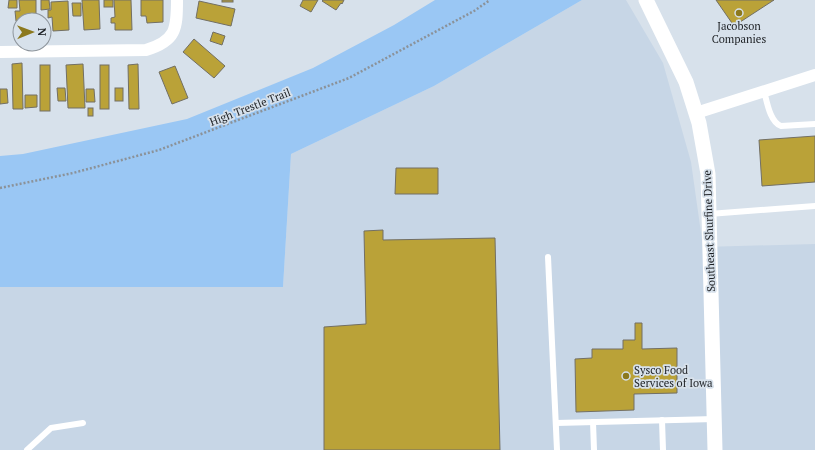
<svg xmlns="http://www.w3.org/2000/svg" width="815" height="450" viewBox="0 0 815 450" font-family="'PT Serif',serif">
	<style>
		.built { fill: #c7d6e6 }
		.green { fill: #9ac7f4 }
		.building { fill: #baa238; stroke: #726f64 }
		.lines { fill: none; stroke-linecap: round; stroke-linejoin: round }
		.path { stroke: #8b9299; stroke-width: 2.5; stroke-dasharray: 2 2; stroke-linecap: butt }
		.service { stroke: #fff; stroke-width: 6 }
		.minor { stroke: #fff; stroke-width: 12 }
		.tertiary { stroke: #fff; stroke-width: 15 }
		.poi-dot { fill: #8c791e; stroke: #d7e1eb; stroke-width: 1.5 }
		.labels { text-anchor: middle; stroke-width: 3.5; stroke-linejoin: round; paint-order: stroke }
		.poi-label { font-size: 11px; fill: #1d2024; stroke: #d7e1eb }
		.street-label { font-size: 11px; fill: #1d2024; stroke: #d7e1eb }
	</style>
	<rect width="100%" height="100%" fill="#d7e1eb"/>
	<!-- built -->
	<polygon class="built" points="582,0 626,0 663,63 691,162 703,247 815,244 815,450 0,450 0,287 283,287 291,154 434,86"/>
	<!-- green -->
	<polygon class="green" points="435,0 582,0 434,86 291,154 283,287 0,287 0,156 23,154 187,119 313,68 394,25"/>
	<!-- building -->
	<g class="building">
		<polygon points="9,0 17,0 17,8 8,8"/>
		<polygon points="19,0 36,0 36,20 16,21 15,11 20,11"/>
		<polygon points="41,0 49,0 50,9 41,10"/>
		<polygon points="82,0 99,0 100,29 84,30"/>
		<rect x="104" y="0" width="9" height="7"/>
		<polygon points="114,0 131,0 132,30 115,30 115,23 111,23 111,18 115,17"/>
		<polygon points="141,0 163,0 163,22 147,23 146,16 141,16"/>
		<rect x="222" y="0" width="11" height="2"/>
		<polygon points="303,0 318,0 311,12 300,6"/>
		<polygon points="323,0 344,0 342,4 341,3 336,10 322,1"/>
		<polygon points="716,0 774,0 734,26"/>
		<polygon points="68,1 69,30 53,31 52,17 48,18 48,10 51,10 51,2"/>
		<polygon points="199,1 235,9 231,26 196,18"/>
		<polygon points="72,3 81,3 81,16 73,16"/>
		<polygon points="213,32 225,36 222,45 210,41"/>
		<polygon points="194,39 225,66 214,78 183,52"/>
		<polygon points="22,63 23,109 13,109 12,64"/>
		<polygon points="83,64 85,108 68,108 66,65"/>
		<polygon points="138,64 139,109 129,109 128,65"/>
		<rect x="40" y="65" width="10" height="46"/>
		<rect x="100" y="65" width="9" height="44"/>
		<polygon points="175,66 188,98 172,104 159,72"/>
		<polygon points="57,88 65,88 66,101 58,101"/>
		<rect x="115" y="88" width="8" height="13"/>
		<polygon points="0,89 7,89 8,103 0,104"/>
		<polygon points="86,89 94,89 95,102 86,102"/>
		<polygon points="25,95 37,95 37,107 25,108"/>
		<rect x="88" y="108" width="5" height="8"/>
		<polygon points="815,136 815,182 762,186 759,140"/>
		<polygon points="396,168 438,168 438,194 395,194"/>
		<polygon points="383,230 383,240 495,238 500,450 324,450 324,327 366,324 364,231"/>
		<polygon points="635,323 642,323 642,349 677,348 677,393 634,394 634,410 576,412 575,359 592,358 592,349 623,349 623,340 635,340"/>
	</g>
	<g class="lines">
		<!-- path -->
		<polyline class="path" points="0,188 73,173 159,150 349,78 474,11 490,0"/>
		<!-- service -->
		<g class="service">
			<path d="M 764,91 C 767,102 770,122 781,126 L 815,124"/>
			<polyline points="709,214 815,206"/>
			<polyline points="548,257 557,450"/>
			<polyline points="662,420 663,450"/>
			<polyline points="593,422 594,450"/>
			<polyline points="556,423 715,419"/>
			<polyline points="27,450 51,428 83,423"/>
		</g>
		<!-- minor -->
		<g class="minor">
			<path d="M 0,52 L 146,50 C 176,41 177,29 177,0"/>
			<polyline points="696,113 815,75"/>
		</g>
		<!-- tertiary -->
		<polyline class="tertiary" points="646,0 686,82 699,123 708,174 715,450"/>
	</g>
	<!-- markers -->
	<g class="poi-dot">
		<circle cx="739" cy="13" r="4"/>
		<circle cx="626" cy="376" r="4"/>
	</g>
	<g class="labels">
		<!-- poi labels -->
		<g class="poi-label">
			<text x="739" y="30">Jacobson<tspan x="739" dy="13">Companies</tspan></text>
			<text x="634" y="374" text-anchor="start">Sysco Food<tspan x="634" dy="13">Services of Iowa</tspan></text>
		</g>
		<!-- street labels -->
		<g class="street-label">
			<text transform="translate(250 107) rotate(-21)" y="4">High Trestle Trail</text>
			<text transform="translate(709 231) rotate(-92)" y="4">Southeast Shurfine Drive</text>
		</g>
	</g>
	<!-- north arrow -->
	<g transform="translate(32 32) rotate(89)"><circle r="19" fill="#d7e1eb" stroke="#8d949b"/>
	<path d="M0-3L7 15L0 10L-7 15Z" fill="#8c791e"/>
	<text y="-6" font-size="11" font-weight="bold" text-anchor="middle" fill="#1d2024">N</text>
	</g>
</svg>
